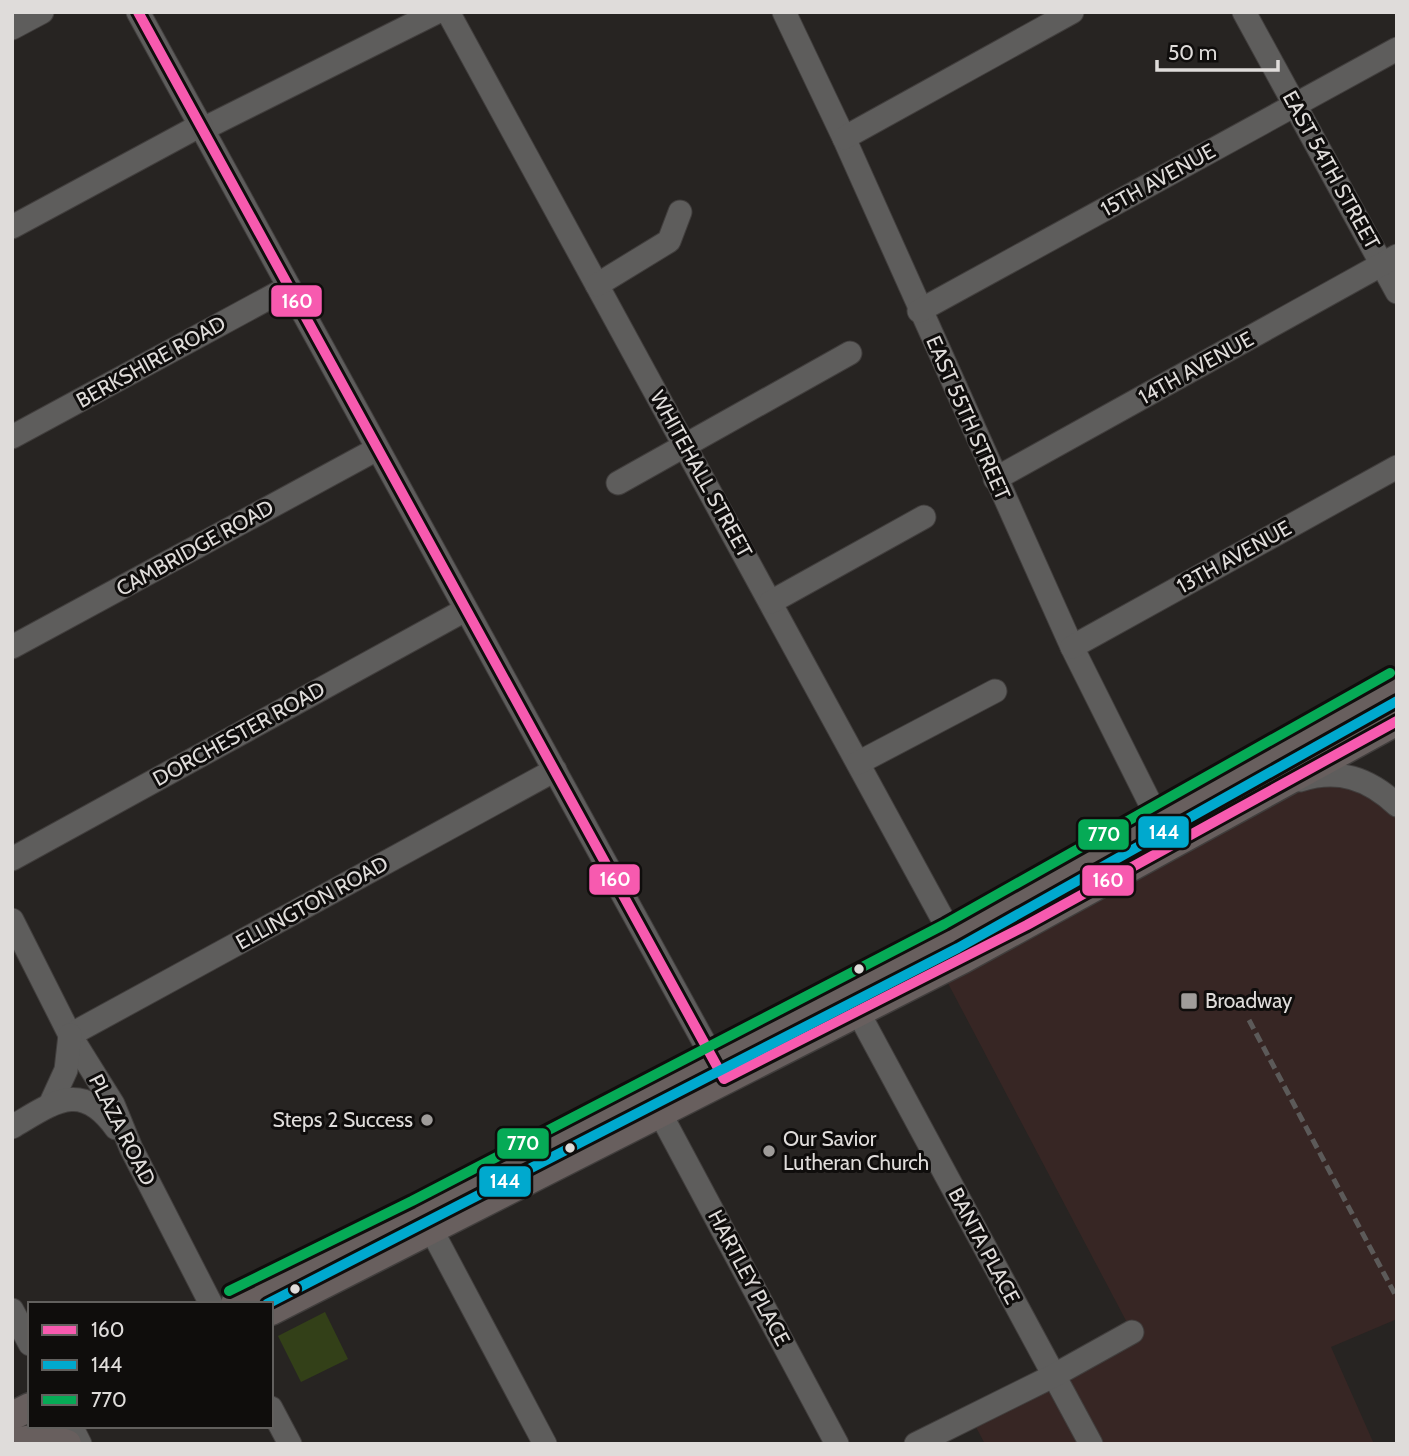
<svg xmlns="http://www.w3.org/2000/svg" width="1409" height="1456" viewBox="0 0 1409 1456" font-family="Cabin,sans-serif">
	<style>
		.industrial { fill: #372624 }
		.green { fill: #334018 }
		.lines { fill: none; stroke-linecap: round; stroke-linejoin: round }
		.minor-casing { stroke: #413e3d; stroke-width: 25 }
		.major-casing { stroke: #413e3d; stroke-width: 31 }
		.minor { stroke: #5e5d5c; stroke-width: 23 }
		.major { stroke: #685f5e; stroke-width: 28 }
		.rail { stroke: #5c5a59; stroke-width: 5; stroke-dasharray: 10 5; stroke-linecap: butt }
		.bus-1-casing { stroke: #0f0d0c; stroke-width: 16 }
		.bus-2-casing { stroke: #0f0d0c; stroke-width: 16 }
		.bus-3-casing { stroke: #0f0d0c; stroke-width: 16 }
		.bus-1 { stroke: #f75aaf; stroke-width: 10 }
		.bus-2 { stroke: #00a9ce; stroke-width: 10 }
		.bus-3 { stroke: #06aa56; stroke-width: 10 }
		.bus-dot { fill: #dfdcda; stroke: #0f0d0c; stroke-width: 2.5 }
		.poi-dot { fill: #9f9c9a; stroke: #0f0d0c; stroke-width: 2.5 }
		.labels { text-anchor: middle; stroke-width: 6; stroke-linejoin: round; paint-order: stroke }
		.street-label { font-size: 21px; fill: #dfdcda; stroke: #0f0d0c }
		.poi-label { font-size: 21px; fill: #dfdcda; stroke: #0f0d0c; text-anchor: start }
		.line-badge { stroke: #0f0d0c; stroke-width: 2.5 }
		.badge-label { font-size: 19px; text-anchor: middle; font-weight: bold; fill: #fff }
	</style>
	<rect width="100%" height="100%" fill="#272422"/>
	<!-- industrial -->
	<polygon class="industrial" points="1323,774 1397,805 1397,1319 1331,1347 1374,1444 985,1444 970,1416 1132,1332 941,970"/>
	<!-- green -->
	<polygon class="green" points="325,1312 348,1359 301,1382 278,1336"/>
	<g class="lines">
		<defs>
			<g id="minor">
				<polyline points="138,12 721,1073"/>
				<polyline points="448,12 952,936"/>
				<polyline points="784,12 844,138 1072,647 1159,821"/>
				<polyline points="1244,12 1397,292"/>
				<polyline points="12,28 42,12"/>
				<polyline points="203,129 437,12"/>
				<polyline points="844,138 1072,12"/>
				<polyline points="12,227 201,125"/>
				<polyline points="597,285 669,241 680,212"/>
				<polyline points="919,311 1397,49"/>
				<polyline points="12,437 289,287"/>
				<polyline points="995,479 1397,256"/>
				<polyline points="618,483 850,353"/>
				<polyline points="771,602 924,517"/>
				<polyline points="12,647 377,449"/>
				<polyline points="1072,647 1397,467"/>
				<polyline points="858,763 995,691"/>
				<path d="M 1300,780 C 1338,768 1368,778 1397,805"/>
				<polyline points="12,859 465,610"/>
				<polyline points="12,920 70,1035 113,1104 131,1148 211,1304"/>
				<polyline points="858,1012 1091,1444"/>
				<polyline points="70,1035 555,770"/>
				<polyline points="50,1105 66,1070 70,1035"/>
				<polyline points="660,1113 837,1444"/>
				<path d="M 12,1127 C 53,1103 81,1079 116,1128"/>
				<polyline points="432,1231 545,1444"/>
				<polyline points="12,1310 30,1344"/>
				<polyline points="271,1408 290,1444"/>
				<polyline points="71,1426 80,1444"/>
				<polyline points="916,1444 1053,1376 1132,1332"/>
			</g>
			<g id="major">
				<polyline points="235,1304 418,1213 952,936 1397,685"/>
				<polyline points="271,1311 963,959 1397,721"/>
				<polyline points="12,1416 30,1407"/>
				<path d="M 12,1443 C 32,1438 48,1437 67,1444"/>
			</g>
		</defs>
		<!-- minor casing -->
		<use href="#minor" class="minor-casing"/>
		<!-- major casing -->
		<use href="#major" class="major-casing"/>
		<!-- minor -->
		<use href="#minor" class="minor"/>
		<!-- major -->
		<use href="#major" class="major"/>
		<!-- rail -->
		<polyline class="rail" points="1249,1020 1397,1298"/>
		<defs>
			<polyline id="bus-1" points="138,12 724,1079 1027,925 1397,721"/>
			<polyline id="bus-2" points="267,1304 958,948 1397,701"/>
			<polyline id="bus-3" points="229,1291 412,1201 945,924 1390,673"/>
		</defs>
		<!-- bus-1 casing -->
		<use href="#bus-1" class="bus-1-casing"/>
		<!-- bus-2 casing -->
		<use href="#bus-2" class="bus-2-casing"/>
		<!-- bus-3 casing -->
		<use href="#bus-3" class="bus-3-casing"/>
		<!-- bus-1 -->
		<use href="#bus-1" class="bus-1"/>
		<!-- bus-2 -->
		<use href="#bus-2" class="bus-2"/>
		<!-- bus-3 -->
		<use href="#bus-3" class="bus-3"/>
	</g>
	<!-- markers -->
	<g class="bus-dot">
		<circle cx="859" cy="969" r="6"/>
		<circle cx="570" cy="1148" r="6"/>
		<circle cx="295" cy="1289" r="6"/>
	</g>
	<g class="poi-dot">
		<rect x="1180" y="992" width="18" height="18" rx="3.5"/>
		<circle cx="427" cy="1120" r="7"/>
		<circle cx="769" cy="1151" r="7"/>
	</g>
	<g class="labels">
		<!-- street labels -->
		<g class="street-label">
			<text transform="translate(1331 170) rotate(61)" y="7">EAST 54TH STREET</text>
			<text transform="translate(1158 180) rotate(-29)" y="7">15TH AVENUE</text>
			<text transform="translate(151 362) rotate(-29)" y="7">BERKSHIRE ROAD</text>
			<text transform="translate(1196 368) rotate(-29)" y="7">14TH AVENUE</text>
			<text transform="translate(968 418) rotate(66)" y="7">EAST 55TH STREET</text>
			<text transform="translate(701 474) rotate(61)" y="7">WHITEHALL STREET</text>
			<text transform="translate(195 548) rotate(-29)" y="7">CAMBRIDGE ROAD</text>
			<text transform="translate(1234 557) rotate(-29)" y="7">13TH AVENUE</text>
			<text transform="translate(239 734) rotate(-29)" y="7">DORCHESTER ROAD</text>
			<text transform="translate(312 903) rotate(-29)" y="7">ELLINGTON ROAD</text>
			<text transform="translate(122 1130) rotate(63)" y="7">PLAZA ROAD</text>
			<text transform="translate(984 1246) rotate(62)" y="7">BANTA PLACE</text>
			<text transform="translate(749 1278) rotate(62)" y="7">HARTLEY PLACE</text>
		</g>
		<!-- poi labels -->
		<g class="poi-label">
			<text x="1205" y="1008">Broadway</text>
			<text x="413" y="1127" text-anchor="end">Steps 2 Success</text>
			<text x="783" y="1146">Our Savior<tspan x="783" dy="24">Lutheran Church</tspan></text>
		</g>
	</g>
	<g class="line-badge">
		<rect x="270" y="284" width="53" height="34" rx="7" fill="#f75aaf"/>
		<rect x="1137" y="815" width="53" height="34" rx="7" fill="#00a9ce"/>
		<rect x="1077" y="818" width="53" height="33" rx="7" fill="#06aa56"/>
		<rect x="588" y="863" width="53" height="33" rx="7" fill="#f75aaf"/>
		<rect x="1081" y="864" width="54" height="33" rx="7" fill="#f75aaf"/>
		<rect x="496" y="1127" width="54" height="33" rx="7" fill="#06aa56"/>
		<rect x="478" y="1165" width="54" height="33" rx="7" fill="#00a9ce"/>
	</g>
	<g class="badge-label">
		<text x="297" y="308">160</text>
		<text x="1164" y="839">144</text>
		<text x="1104" y="841">770</text>
		<text x="615" y="886">160</text>
		<text x="1108" y="887">160</text>
		<text x="523" y="1150">770</text>
		<text x="505" y="1188">144</text>
	</g>
	<!-- border -->
	<rect width="1409" height="1456" fill="none" stroke="#dfdcda" stroke-width="28"/>
	<!-- legend -->
	<rect x="28" y="1302" width="245" height="126" fill="#0f0d0c" stroke="#62605e" stroke-width="2"/>
	<rect x="42" y="1325" width="35" height="10" fill="#f75aaf" stroke="#62605e" stroke-width="2"/>
	<text x="91" y="1337" font-size="21" fill="#dfdcda">160</text>
	<rect x="42" y="1360" width="35" height="10" fill="#00a9ce" stroke="#62605e" stroke-width="2"/>
	<text x="91" y="1372" font-size="21" fill="#dfdcda">144</text>
	<rect x="42" y="1395" width="35" height="10" fill="#06aa56" stroke="#62605e" stroke-width="2"/>
	<text x="91" y="1407" font-size="21" fill="#dfdcda">770</text>
	<!-- scale -->
	<path d="M1157 60v10h121v-10" fill="none" stroke="#dfdcda" stroke-width="3.5"/>
	<text x="1168" y="60" font-size="21" fill="#dfdcda" stroke="#0f0d0c" stroke-width="5" paint-order="stroke">50 m</text>
</svg>
